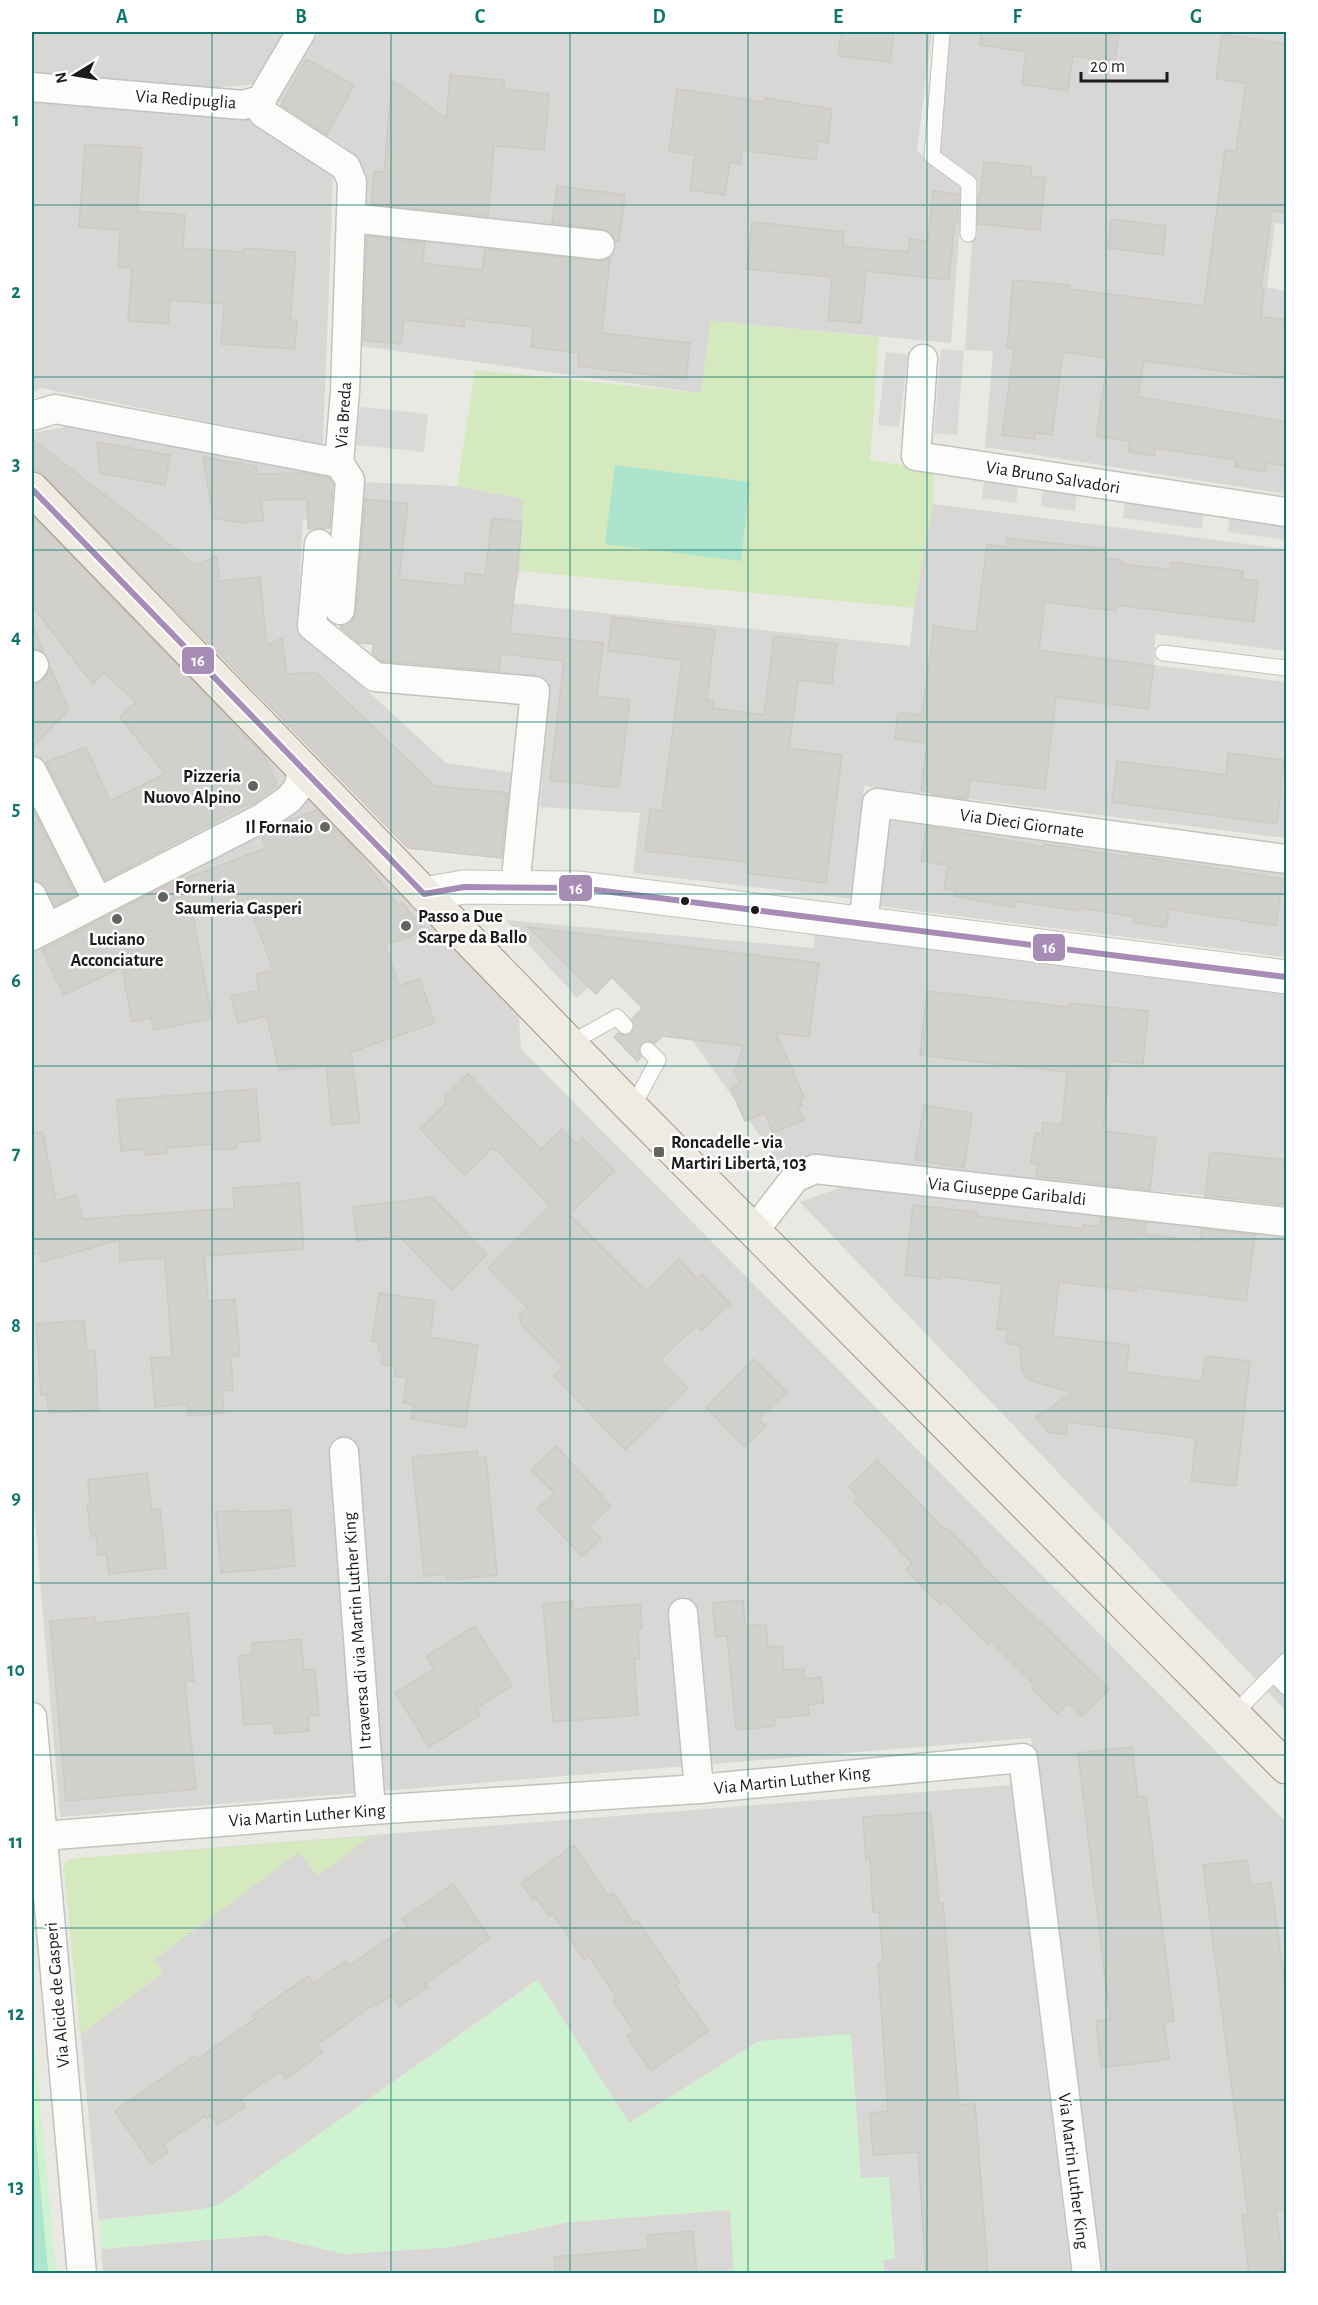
<svg xmlns="http://www.w3.org/2000/svg" width="1318" height="2305" viewBox="0 0 1318 2305" font-family="'Alegreya Sans',sans-serif">
	<style>
		.residential { fill: #d9d7d5 }
		.grass { fill: #d5e9bf }
		.park { fill: #cff2d0 }
		.pitch { fill: #ace4ce }
		.parking { fill: #dad9d7 }
		.building { fill: #d2d0cc; stroke: #cdc9c4; stroke-width: 1.5 }
		.lines { fill: none; stroke-linecap: round; stroke-linejoin: round }
		.service-casing { stroke: #c2c2bf; stroke-width: 17 }
		.minor-casing { stroke: #c2c2bf; stroke-width: 31 }
		.tertiary-casing { stroke: #c2c2bf; stroke-width: 35 }
		.primary-casing { stroke: #a09680; stroke-width: 35 }
		.service { stroke: #fcfcfb; stroke-width: 15 }
		.minor { stroke: #fcfcfb; stroke-width: 28 }
		.tertiary { stroke: #fcfcfb; stroke-width: 33 }
		.primary { stroke: #f0ebe2; stroke-width: 33 }
		.bus-1-casing { stroke: #fff; stroke-width: 10 }
		.bus-1 { stroke: #a78db5; stroke-width: 6 }
		.grid { fill: none; stroke: #0f766e; stroke-width: 1.5; stroke-opacity: 0.55 }
		.poi-dot { fill: #636361; stroke: #fff; stroke-width: 2 }
		.bus-dot { fill: #1b1b1b; stroke: #fff; stroke-width: 2 }
		.labels { text-anchor: middle; stroke-width: 5; stroke-linejoin: round; paint-order: stroke }
		.street-label { font-size: 18px; fill: #1b1b1b; stroke: #fff }
		.poi-label { font-size: 18px; font-weight: bold; fill: #1b1b1b; stroke: #fff; text-anchor: start }
		.line-badge { stroke: #fff; stroke-width: 2 }
		.badge-label { font-size: 16px; text-anchor: middle; font-weight: bold; fill: #fff }
		.neatline { fill: none; stroke: #0f766e; stroke-width: 2 }
		.grid-label { font-size: 20px; text-anchor: middle; font-weight: bold; fill: #0f766e }
	</style>
	<rect width="100%" height="100%" fill="#eae8e3"/>
	<!-- residential -->
	<g class="residential">
		<polygon points="32,32 285,32 257,84 205,89 32,74"/>
		<polygon points="320,32 932,32 917,151 963,186 951,343 711,321 701,393 353,345 366,176 347,149 274,100"/>
		<polygon points="946,32 1286,32 1286,224 1275,223 1267,287 1286,291 1286,494 985,447 993,351 965,350 976,180 934,150"/>
		<polygon points="32,95 238,113 333,175 323,445 41,388 32,392"/>
		<polygon points="77,425 334,474 330,524 303,519 297,626 446,763 516,773 511,859 403,837 32,469 32,433"/>
		<polygon points="360,482 457,486 524,499 520,571 512,603 910,646 914,608 933,504 1286,549 1286,651 1155,634 1154,665 1286,682 1286,838 864,786 855,899 633,873 640,813 540,807 549,682 371,657 373,629 346,626 356,498"/>
		<polygon points="32,509 311,795 519,1017 521,1049 1286,1822 1286,2273 1099,2273 1031,1738 60,1817 32,1483"/>
		<polygon points="890,821 1286,872 1286,957 878,906"/>
		<polygon points="506,920 814,948 814,930 1286,989 1286,1202 777,1160 690,1037 610,968 577,998"/>
		<polygon points="845,1186 1286,1235 1286,1711 800,1202"/>
		<polygon points="1011,1785 1071,2273 884,2273 883,2260 895,2258 888,2177 861,2178 759,2041 629,2123 537,1980 219,2205 199,2210 99,2220 64,1866 69,1859"/>
		<polygon points="730,2210 734,2273 103,2274 101,2249 265,2235 344,2254 452,2247 569,2222"/>
	</g>
	<!-- grass -->
	<g class="grass">
		<polygon points="711,321 879,337 870,460 934,470 933,504 914,608 520,571 523,499 457,486 475,370 701,393"/>
		<polygon points="371,1836 317,1876 299,1852 154,1960 163,1973 80,2035 64,1866 69,1859"/>
	</g>
	<!-- park -->
	<g class="park">
		<polygon points="538,1980 629,2123 759,2041 851,2034 861,2178 889,2177 895,2259 883,2260 884,2273 734,2273 730,2210 569,2222 452,2247 344,2254 265,2235 101,2249 99,2220 199,2210 219,2205"/>
		<polygon points="32,2020 56,2273 32,2273"/>
	</g>
	<!-- pitch -->
	<g class="pitch">
		<polygon points="615,465 750,482 741,561 605,544"/>
		<polygon points="32,2094 48,2271 32,2273"/>
	</g>
	<!-- parking -->
	<g class="parking">
		<polygon points="941,349 964,351 957,435 934,433"/>
		<polygon points="886,352 908,355 899,427 878,425"/>
		<polygon points="360,407 428,414 424,452 356,445"/>
		<polygon points="984,481 1018,486 1016,503 982,498"/>
		<polygon points="1043,490 1077,494 1075,511 1041,506"/>
		<polygon points="1125,501 1204,512 1202,529 1123,518"/>
		<polygon points="1230,516 1286,524 1286,540 1228,532"/>
	</g>
	<!-- building -->
	<g class="building">
		<polygon points="841,32 894,32 890,62 838,56"/>
		<polygon points="981,32 1119,32 1115,62 1073,56 1068,91 1022,84 1026,52 980,45"/>
		<polygon points="1222,34 1287,44 1287,213 1272,211 1261,288 1264,289 1261,317 1287,320 1287,357 1283,379 1144,361 1138,397 1287,422 1287,466 1267,463 1265,472 1235,467 1236,460 1155,448 1154,456 1128,452 1130,441 1096,436 1108,358 1063,352 1052,435 1035,433 1035,439 1002,435 1014,349 1007,348 1013,280 1070,285 1069,289 1204,306 1225,150 1236,152 1246,83 1216,79"/>
		<polygon points="306,59 354,85 327,135 281,105"/>
		<polygon points="450,75 504,80 504,89 549,94 544,150 494,146 488,216 371,204 374,171 384,172 392,80 446,118"/>
		<polygon points="677,89 764,102 765,98 832,109 828,143 818,141 816,160 742,150 741,164 730,162 725,195 690,190 695,155 669,151"/>
		<polygon points="85,144 142,148 137,211 185,215 183,248 243,252 243,248 296,252 290,320 297,320 295,349 221,344 224,304 170,300 168,324 128,321 132,268 118,267 120,230 79,227"/>
		<polygon points="984,162 1032,167 1031,176 1045,178 1040,230 978,224 979,196 980,196"/>
		<polygon points="557,186 625,195 619,241 615,240 610,232 602,229 552,223"/>
		<polygon points="933,191 959,194 958,222 955,221 949,280 866,271 861,323 828,320 832,277 747,269 752,222 844,232 843,246 908,252 910,239 928,241"/>
		<polygon points="1111,219 1166,226 1163,255 1108,248"/>
		<polygon points="367,236 425,243 422,263 482,270 485,249 598,261 610,257 602,333 690,343 686,379 578,366 579,353 531,347 533,327 464,319 464,327 404,320 401,344 363,340"/>
		<polygon points="32,439 196,565 217,556 219,581 260,577 267,645 282,638 287,674 316,672 435,786 508,793 501,858 408,848 45,476 38,471 32,471"/>
		<polygon points="97,442 170,455 165,485 100,473"/>
		<polygon points="203,457 256,466 257,474 303,473 329,478 333,484 330,528 308,529 307,499 261,500 264,520 242,523 213,518"/>
		<polygon points="365,499 408,504 399,579 464,586 465,573 485,575 492,518 522,522 510,633 603,643 597,696 630,700 619,788 550,780 564,661 501,654 499,671 381,661 373,654 374,644 359,643 341,628 341,626 353,620 356,611"/>
		<polygon points="32,515 264,755 277,784 253,804 251,805 250,803 105,880 46,762 86,747 110,801 165,774 120,717 136,702 104,673 93,684 32,606"/>
		<polygon points="1007,538 1105,549 1104,558 1122,560 1122,564 1171,570 1172,562 1243,571 1242,579 1258,581 1254,622 1117,605 1116,611 1045,602 1039,650 1154,666 1148,709 1056,697 1045,789 970,780 968,799 932,794 932,792 921,790 927,743 895,739 898,712 922,715 934,626 976,632 987,544 1006,547"/>
		<polygon points="612,617 715,630 707,700 714,701 713,708 764,715 774,636 837,644 832,684 798,680 789,748 842,755 826,883 747,873 748,862 645,851 650,809 662,811 682,660 608,651"/>
		<polygon points="32,624 44,652 32,649"/>
		<polygon points="50,667 69,709 32,748 32,684 40,682 45,678"/>
		<polygon points="1228,753 1284,760 1277,824 1112,802 1117,761 1226,775"/>
		<polygon points="32,807 76,895 55,906 42,883 32,880"/>
		<polygon points="317,810 355,849 398,905 402,903 425,931 385,945 399,986 420,979 435,1023 351,1052 360,1122 332,1125 326,1066 279,1070 267,1016 238,1023 231,996 259,990 256,974 273,970 247,898 193,916 212,1019 154,1030 151,1018 132,1022 122,967 64,995 42,950 163,887 266,848 262,837 286,821"/>
		<polygon points="927,826 1043,847 1044,844 1129,857 1129,855 1283,879 1276,926 1169,909 1166,928 1133,922 1134,917 1080,908 1080,911 1015,901 1014,907 954,896 955,891 944,889 948,865 921,861"/>
		<polygon points="528,927 819,963 809,1037 776,1033 804,1097 800,1099 802,1105 798,1107 804,1120 773,1133 765,1113 745,1121 731,1089 740,1082 735,1072 743,1046 662,1036 655,1043 650,1041 642,1043 639,1048 641,1057 637,1061 614,1037 618,1033 626,1036 632,1033 635,1025 632,1019 643,1008 612,977 596,994"/>
		<polygon points="927,991 1069,1007 1069,1003 1148,1011 1143,1064 1110,1061 1103,1131 1156,1138 1150,1190 1036,1176 1038,1164 1031,1163 1035,1133 1042,1134 1043,1122 1062,1125 1067,1072 920,1055"/>
		<polygon points="468,1074 541,1149 562,1129 577,1144 583,1138 614,1171 569,1214 646,1291 679,1259 697,1279 702,1274 730,1304 701,1331 696,1326 660,1360 688,1388 625,1450 554,1376 563,1367 520,1323 520,1314 527,1307 488,1268 550,1206 496,1149 495,1150 492,1148 465,1175 420,1129 447,1102 444,1098"/>
		<polygon points="256,1089 260,1141 237,1142 237,1148 212,1150 212,1144 167,1148 168,1153 144,1155 144,1149 121,1151 117,1100"/>
		<polygon points="924,1105 972,1113 964,1168 915,1160"/>
		<polygon points="43,1132 56,1201 76,1195 83,1219 234,1208 233,1188 299,1183 304,1249 204,1256 208,1301 235,1299 240,1356 231,1357 233,1390 222,1391 224,1413 188,1416 187,1404 155,1407 151,1358 172,1357 165,1258 120,1261 119,1240 42,1262 39,1253 32,1255 32,1133"/>
		<polygon points="1210,1152 1287,1160 1287,1205 1205,1196"/>
		<polygon points="432,1197 487,1254 452,1290 399,1236 357,1241 353,1207"/>
		<polygon points="913,1205 976,1212 976,1216 1083,1229 1083,1225 1100,1226 1101,1218 1146,1223 1144,1234 1200,1241 1202,1229 1255,1235 1246,1301 1136,1287 1136,1291 1059,1282 1053,1336 1129,1345 1126,1372 1202,1381 1205,1356 1250,1361 1236,1486 1191,1481 1196,1438 1067,1422 1066,1435 1048,1432 1038,1419 1035,1418 1072,1393 1032,1381 1025,1376 1022,1370 1020,1345 1006,1343 1008,1330 997,1329 1002,1284 941,1276 941,1279 905,1275"/>
		<polygon points="379,1293 435,1301 430,1337 478,1345 465,1428 411,1419 413,1405 403,1403 407,1378 394,1376 396,1367 381,1364 383,1352 378,1351 379,1342 372,1341"/>
		<polygon points="84,1320 87,1351 95,1350 98,1410 49,1413 47,1395 41,1395 36,1324"/>
		<polygon points="754,1359 786,1392 759,1419 766,1426 744,1447 706,1407"/>
		<polygon points="556,1446 611,1506 589,1526 601,1539 582,1556 537,1509 554,1493 531,1470"/>
		<polygon points="477,1451 478,1458 486,1457 497,1575 446,1580 446,1574 424,1576 412,1457"/>
		<polygon points="877,1460 945,1530 947,1528 982,1564 981,1565 1109,1689 1082,1716 1069,1703 1057,1714 1032,1688 1035,1685 991,1641 988,1644 944,1601 941,1605 906,1570 912,1563 855,1502 859,1498 849,1487"/>
		<polygon points="147,1473 152,1510 160,1509 166,1568 109,1574 106,1554 98,1555 96,1535 91,1536 87,1504 90,1504 88,1480"/>
		<polygon points="239,1510 240,1512 290,1510 295,1566 221,1573 216,1512"/>
		<polygon points="743,1600 745,1626 766,1624 768,1647 782,1646 784,1670 804,1668 805,1679 821,1677 824,1703 808,1705 809,1715 775,1718 776,1726 736,1730 727,1636 716,1637 712,1603"/>
		<polygon points="573,1601 573,1609 640,1604 642,1629 638,1630 640,1659 634,1659 638,1715 553,1722 543,1604"/>
		<polygon points="188,1613 194,1681 185,1682 196,1789 66,1801 50,1621 95,1617 96,1623"/>
		<polygon points="475,1626 512,1686 476,1708 480,1715 429,1747 395,1693 434,1669 426,1656"/>
		<polygon points="301,1639 304,1670 315,1669 319,1715 308,1716 309,1731 275,1734 274,1723 244,1725 238,1656 252,1654 252,1643"/>
		<polygon points="1132,1747 1138,1797 1146,1796 1174,2021 1164,2023 1169,2059 1101,2068 1096,2021 1110,2019 1078,1753"/>
		<polygon points="931,1812 939,1903 943,1903 959,2105 975,2104 988,2274 926,2274 918,2152 873,2155 870,2113 888,2111 878,1963 883,1963 879,1912 873,1912 870,1858 866,1859 863,1817"/>
		<polygon points="574,1845 608,1896 613,1893 633,1923 637,1920 680,1982 676,1985 708,2031 651,2071 627,2036 634,2031 613,2001 617,1998 589,1956 585,1960 553,1914 549,1916 536,1898 533,1900 521,1883"/>
		<polygon points="1247,1860 1251,1885 1271,1882 1287,2001 1287,2209 1276,2210 1284,2274 1249,2274 1242,2215 1248,2214 1203,1865"/>
		<polygon points="453,1884 490,1938 426,1983 428,1987 399,2007 391,1995 376,2006 375,2004 317,2044 323,2052 285,2079 280,2071 240,2099 245,2107 218,2125 212,2115 207,2119 205,2116 163,2144 169,2152 151,2164 115,2111 194,2056 196,2060 255,2019 252,2015 309,1976 314,1983 345,1961 349,1966 407,1926 402,1919"/>
		<polygon points="693,2231 697,2274 555,2274 554,2257 648,2249 647,2235"/>
	</g>
	<g class="lines">
		<defs>
			<g id="service">
				<polyline points="942,32 932,156 969,183 968,234"/>
				<polyline points="1163,653 1286,668"/>
				<polyline points="569,1044 617,1017 625,1026"/>
				<polyline points="632,1108 658,1060 648,1050"/>
				<polyline points="1274,1674 1286,1687"/>
				<polyline points="1234,1714 1286,1661"/>
			</g>
			<g id="minor">
				<polyline points="32,87 243,105 261,100 301,32"/>
				<polyline points="351,218 600,245"/>
				<polyline points="923,359 916,456 1286,512"/>
				<polyline points="32,416 55,409 339,463 345,392 352,182 346,167 263,113 261,100"/>
				<polyline points="339,463 350,480 340,610"/>
				<polyline points="319,544 312,626 375,677 535,691 515,887"/>
				<polyline points="32,668 34,665"/>
				<polyline points="32,771 98,902"/>
				<polyline points="32,896 47,928"/>
				<polyline points="863,924 877,803 1286,859"/>
				<polyline points="32,936 262,818 289,799 299,787 302,767"/>
				<polyline points="754,1231 795,1178 815,1169 1286,1222"/>
				<polyline points="344,1452 371,1810"/>
				<polyline points="683,1613 699,1789"/>
				<polyline points="32,1717 82,2274"/>
				<polyline points="43,1836 371,1810 699,1789 1023,1758 1087,2274"/>
			</g>
			<polyline id="tertiary" points="424,894 464,887 580,888 1286,977"/>
			<polyline id="primary" points="32,489 632,1108 1286,1767"/>
		</defs>
		<!-- service casing -->
		<use href="#service" class="service-casing"/>
		<!-- minor casing -->
		<use href="#minor" class="minor-casing"/>
		<!-- tertiary casing -->
		<use href="#tertiary" class="tertiary-casing"/>
		<!-- primary casing -->
		<use href="#primary" class="primary-casing"/>
		<!-- service -->
		<use href="#service" class="service"/>
		<!-- minor -->
		<use href="#minor" class="minor"/>
		<!-- tertiary -->
		<use href="#tertiary" class="tertiary"/>
		<!-- primary -->
		<use href="#primary" class="primary"/>
		<defs>
			<polyline id="bus-1" points="32,489 424,894 464,887 580,888 1286,977"/>
		</defs>
		<!-- bus-1 casing -->
		<use href="#bus-1" class="bus-1-casing"/>
		<!-- bus-1 -->
		<use href="#bus-1" class="bus-1"/>
	</g>
	<!-- grid -->
	<path class="grid" d="M 212,32 L 212,2274M 391,32 L 391,2274M 570,32 L 570,2274M 748,32 L 748,2274M 927,32 L 927,2274M 1106,32 L 1106,2274M 32,205 L 1286,205M 32,377 L 1286,377M 32,550 L 1286,550M 32,722 L 1286,722M 32,894 L 1286,894M 32,1066 L 1286,1066M 32,1239 L 1286,1239M 32,1411 L 1286,1411M 32,1583 L 1286,1583M 32,1755 L 1286,1755M 32,1928 L 1286,1928M 32,2100 L 1286,2100"/>
	<!-- markers -->
	<g class="poi-dot">
		<circle cx="253" cy="786" r="6"/>
		<circle cx="325" cy="827" r="6"/>
		<circle cx="163" cy="897" r="6"/>
		<circle cx="117" cy="919" r="6"/>
		<circle cx="406" cy="926" r="6"/>
		<rect x="653" y="1146" width="12" height="12" rx="3"/>
	</g>
	<g class="bus-dot">
		<circle cx="685" cy="901" r="5"/>
		<circle cx="755" cy="910" r="5"/>
	</g>
	<g class="labels">
		<!-- street labels -->
		<g class="street-label">
			<text transform="translate(186 99) rotate(4)" y="6">Via Redipuglia</text>
			<text transform="translate(343 415) rotate(-86)" y="6">Via Breda</text>
			<text transform="translate(1053 477) rotate(9)" y="6">Via Bruno Salvadori</text>
			<text transform="translate(1022 823) rotate(8)" y="6">Via Dieci Giornate</text>
			<text transform="translate(1007 1191) rotate(6)" y="6">Via Giuseppe Garibaldi</text>
			<text transform="translate(357 1631) rotate(-94)" y="6">I traversa di via Martin Luther King</text>
			<text transform="translate(792 1780) rotate(-6)" y="6">Via Martin Luther King</text>
			<text transform="translate(307 1815) rotate(-4)" y="6">Via Martin Luther King</text>
			<text transform="translate(57 1995) rotate(-95)" y="6">Via Alcide de Gasperi</text>
			<text transform="translate(1074 2171) rotate(83)" y="6">Via Martin Luther King</text>
		</g>
		<!-- poi labels -->
		<g class="poi-label">
			<text x="241" y="782" text-anchor="end">Pizzeria<tspan x="241" dy="21">Nuovo Alpino</tspan></text>
			<text x="313" y="833" text-anchor="end">Il Fornaio</text>
			<text x="175" y="893">Forneria<tspan x="175" dy="21">Saumeria Gasperi</tspan></text>
			<text x="418" y="922">Passo a Due<tspan x="418" dy="21">Scarpe da Ballo</tspan></text>
			<text x="117" y="945" text-anchor="middle">Luciano<tspan x="117" dy="21">Acconciature</tspan></text>
			<text x="671" y="1148">Roncadelle - via<tspan x="671" dy="21">Martiri Libertà, 103</tspan></text>
		</g>
	</g>
	<g class="line-badge">
		<rect x="181" y="646" width="34" height="29" rx="6" fill="#a78db5"/>
		<rect x="558" y="874" width="35" height="28" rx="6" fill="#a78db5"/>
		<rect x="1032" y="933" width="34" height="29" rx="6" fill="#a78db5"/>
	</g>
	<g class="badge-label">
		<text x="198" y="666">16</text>
		<text x="576" y="894">16</text>
		<text x="1049" y="953">16</text>
	</g>
	<!-- border -->
	<rect width="1318" height="2305" fill="none" stroke="#ffffff" stroke-width="66"/>
	<!-- north arrow -->
	<g transform="translate(75 75) rotate(259)" stroke="#ffffff" stroke-width="4.5" paint-order="stroke">
	<path d="M0-4.5L10 22L0 15L-10 22Z" fill="#1b1b1b"/>
	<text y="-9" font-size="16" font-weight="bold" text-anchor="middle" fill="#1b1b1b">N</text>
	</g>
	<!-- scale -->
	<path d="M1081 72v9h86v-9" fill="none" stroke="#1b1b1b" stroke-width="3"/>
	<text x="1090" y="72" font-size="18" fill="#1b1b1b" stroke="#ffffff" stroke-width="4.5" paint-order="stroke">20 m</text>
	<rect x="33" y="33" width="1252" height="2239" class="neatline"/>
	<g class="grid-label">
		<text x="122" y="23">A</text>
		<text x="301" y="23">B</text>
		<text x="480" y="23">C</text>
		<text x="659" y="23">D</text>
		<text x="838" y="23">E</text>
		<text x="1017" y="23">F</text>
		<text x="1196" y="23">G</text>
		<text x="16" y="126">1</text>
		<text x="16" y="298">2</text>
		<text x="16" y="470">3</text>
		<text x="16" y="643">4</text>
		<text x="16" y="815">5</text>
		<text x="16" y="987">6</text>
		<text x="16" y="1159">7</text>
		<text x="16" y="1332">8</text>
		<text x="16" y="1504">9</text>
		<text x="16" y="1676">10</text>
		<text x="16" y="1848">11</text>
		<text x="16" y="2020">12</text>
		<text x="16" y="2193">13</text>
	</g>
</svg>
